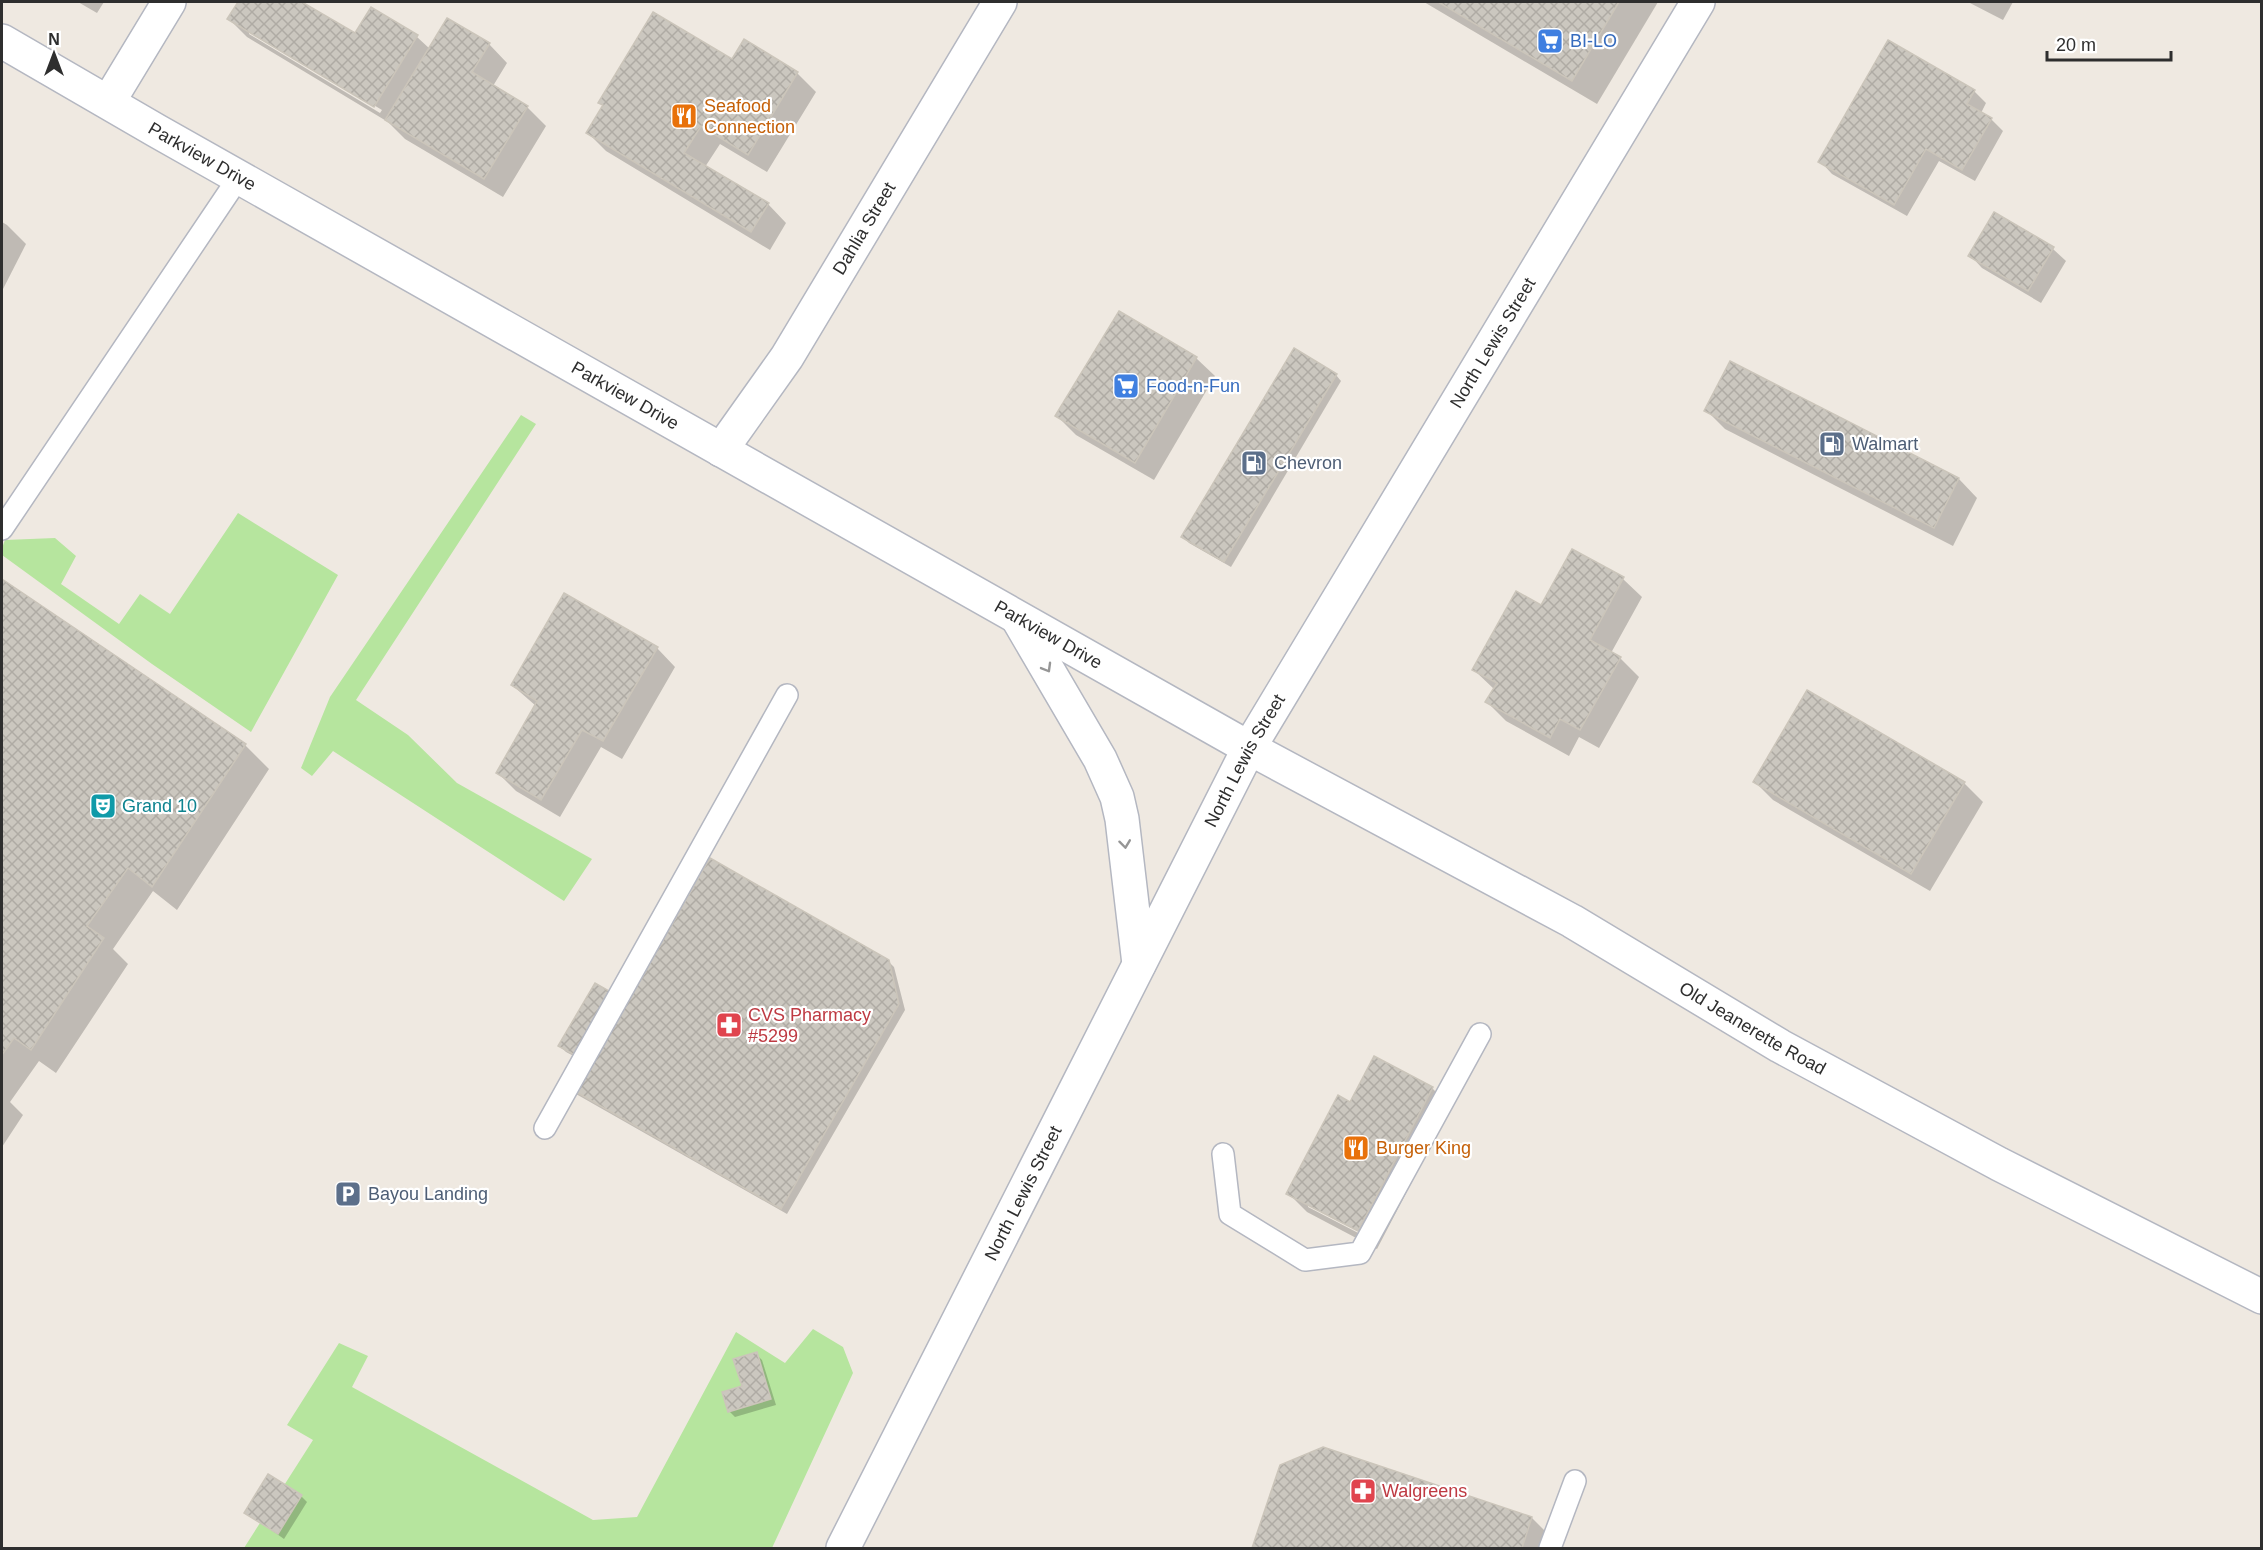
<svg xmlns="http://www.w3.org/2000/svg" width="2263" height="1550" viewBox="0 0 2263 1550" font-family="Arial,sans-serif">
	<style>
		.grass { fill: #b6e59e }
		.shadow { fill: #0003; fill-rule: evenodd }
		.building { fill: url(#building-cross-hatch); stroke: #cbc5ba; stroke-width: 1.5 }
		.lines { fill: none; stroke-linecap: round; stroke-linejoin: round }
		.lane-casing { stroke: #b4b7c1; stroke-width: 24 }
		.street-casing { stroke: #b4b7c1; stroke-width: 36 }
		.secondary-casing { stroke: #b4b7c1; stroke-width: 36 }
		.lane { stroke: #fff; stroke-width: 21 }
		.street { stroke: #fff; stroke-width: 33 }
		.secondary { stroke: #fff; stroke-width: 33 }
		.oneway { stroke: #969696 }
		.labels { text-anchor: middle; stroke-width: 4.5; stroke-linejoin: round; paint-order: stroke }
		.shop-label { font-size: 18px; fill: #366cbe; stroke: #fff; text-anchor: start }
		.food-label { font-size: 18px; fill: #c56008; stroke: #fff; text-anchor: start }
		.street-label { font-size: 18px; fill: #2e2e2e; stroke: #fff }
		.service-label { font-size: 18px; fill: #4e5e75; stroke: #fff; text-anchor: start }
		.culture-label { font-size: 18px; fill: #0d838f; stroke: #fff; text-anchor: start }
		.health-label { font-size: 18px; fill: #be3a42; stroke: #fff; text-anchor: start }
	</style>
	<defs>
		<pattern id="building-cross-hatch" width="8" height="8" patternUnits="userSpaceOnUse" patternTransform="scale(1.5)"><rect width="8" height="8" fill="#cbc7bf"/><path d="M0 0l8 8M0 8l8-8" fill="none" stroke="#afaba4"/></pattern>
	</defs>
	<rect width="100%" height="100%" fill="#efe9e1"/>
	<!-- grass -->
	<g class="grass">
		<polygon points="521,415 536,424 356,700 408,735 457,783 592,859 564,901 333,751 312,776 301,768 330,697"/>
		<polygon points="238,513 338,575 251,732 152,664 2,555 2,548 5,540 55,538 76,556 61,584 119,624 140,594 170,614"/>
		<polygon points="813,1329 843,1347 853,1373 772,1548 244,1548 313,1440 287,1425 339,1343 368,1356 352,1387 593,1520 637,1517 736,1332 785,1363"/>
	</g>
	<!-- shadow -->
	<g class="shadow">
		<polygon points="78,2 104,2 97,13"/>
		<path d="M 239,2 L 299,2 L 356,35 L 372,9 L 417,37 L 430,49 L 489,44 L 507,63 L 493,86 L 527,107 L 546,126 L 503,197 L 405,139 L 388,122 L 247,37 L 229,19 ZM 249,30 L 382,110 L 380,113 L 249,34 Z"/>
		<polygon points="1424,2 1658,2 1597,104"/>
		<polygon points="1968,2 2013,2 2003,20"/>
		<polygon points="732,61 797,73 816,92 767,172 720,144 705,167 768,204 786,223 770,250 606,151 588,133 604,106 600,102"/>
		<polygon points="1974,91 1986,103 1981,113 1991,119 2003,131 1975,181 1939,161 1907,216 1832,174 1820,161"/>
		<polygon points="1995,214 2053,249 2066,261 2041,303 1982,268 1970,255"/>
		<polygon points="2,222 7,225 26,244 2,291"/>
		<polygon points="1196,358 1215,376 1154,480 1076,435 1057,416"/>
		<polygon points="1731,363 1959,479 1977,498 1953,546 1725,429 1706,410"/>
		<polygon points="1336,375 1341,381 1231,567 1189,543 1183,537"/>
		<polygon points="1623,579 1642,597 1611,653 1620,658 1639,677 1599,748 1579,737 1569,756 1506,721 1487,702 1495,690 1474,670"/>
		<polygon points="2,581 245,745 269,769 177,910 153,891 113,949 128,964 56,1073 39,1061 10,1102 23,1115 2,1147"/>
		<polygon points="657,648 675,667 622,759 601,747 560,817 516,791 498,773 536,706 512,685"/>
		<polygon points="1755,782 1964,783 1983,802 1930,891 1773,800"/>
		<polygon points="888,961 894,967 905,1010 787,1214 576,1094 585,1062 566,1052 560,1046"/>
		<path d="M 1375,1058 L 1432,1088 L 1451,1107 L 1377,1249 L 1307,1212 L 1288,1193 L 1351,1104 ZM 1308,1203 L 1365,1234 L 1364,1236 L 1308,1207 Z"/>
		<polygon points="756,1354 762,1360 776,1405 735,1417 729,1411 744,1387"/>
		<polygon points="1282,1466 1532,1518 1556,1542 1554,1548 1254,1548"/>
		<polygon points="301,1496 307,1502 284,1539 246,1512"/>
	</g>
	<!-- building -->
	<g class="building">
		<polygon points="238,2 302,2 355,33 371,7 418,35 374,107 227,19"/>
		<polygon points="1438,2 1619,2 1572,81"/>
		<polygon points="653,12 732,59 744,39 798,72 748,155 701,126 684,153 769,203 751,232 586,133 603,105 598,103"/>
		<polygon points="447,18 490,43 472,72 528,106 484,179 385,120"/>
		<polygon points="1888,40 1975,90 1967,104 1992,118 1962,170 1926,149 1894,205 1818,162"/>
		<polygon points="1994,212 2054,247 2028,291 1968,256"/>
		<polygon points="1119,311 1197,357 1135,463 1055,416"/>
		<polygon points="1294,348 1337,374 1224,562 1181,537"/>
		<polygon points="1730,361 1959,478 1934,528 1704,411"/>
		<polygon points="1572,549 1624,577 1590,640 1621,657 1580,730 1560,719 1550,738 1485,702 1497,683 1472,670 1516,591 1541,605"/>
		<polygon points="2,579 246,744 152,887 128,868 87,926 104,938 31,1050 14,1038 2,1055"/>
		<polygon points="564,593 658,647 603,741 582,730 541,800 496,773 537,701 511,685"/>
		<polygon points="1807,690 1965,782 1911,874 1753,782"/>
		<polygon points="710,858 889,960 899,1004 781,1209 569,1088 584,1060 558,1046 595,983 628,1002"/>
		<polygon points="1374,1056 1433,1087 1358,1231 1286,1194 1338,1095 1350,1102"/>
		<polygon points="757,1352 771,1399 728,1412 722,1392 742,1386 733,1359"/>
		<polygon points="1323,1447 1532,1517 1522,1548 1252,1548 1280,1465"/>
		<polygon points="268,1474 302,1495 278,1534 244,1513"/>
	</g>
	<g class="lines">
		<defs>
			<g id="lane">
				<polyline points="2,529 239,177"/>
				<polyline points="545,1128 787,695"/>
				<polyline points="1223,1154 1230,1214 1305,1260 1360,1253 1480,1034"/>
				<polyline points="1550,1548 1575,1481"/>
			</g>
			<g id="street">
				<polyline points="109,101 169,2"/>
				<path id="s1" d="M 721,450 L 787,357 L 1000,2"/>
			</g>
			<g id="secondary">
				<path id="s2" d="M 2,41 L 157,131 L 1249,748 L 1572,921 L 1780,1046 L 1999,1164 L 2262,1297"/>
				<polyline points="1018,619 1100,759 1117,797 1122,819 1139,964"/>
				<path id="s3" d="M 843,1548 L 1249,748 L 1698,2"/>
			</g>
		</defs>
		<!-- lane casing -->
		<use href="#lane" class="lane-casing"/>
		<!-- street casing -->
		<use href="#street" class="street-casing"/>
		<!-- secondary casing -->
		<use href="#secondary" class="secondary-casing"/>
		<!-- lane -->
		<use href="#lane" class="lane"/>
		<!-- street -->
		<use href="#street" class="street"/>
		<!-- secondary -->
		<use href="#secondary" class="secondary"/>
	</g>
	<!-- one-way arrows -->
	<defs><path id="oneway-chevron" d="M-2-3.5L2.5 0L-2 3.5" fill="none" stroke-width="1.6" stroke-linecap="round" stroke-linejoin="round" transform="scale(1.5)"/></defs>
	<g class="oneway">
		<use href="#oneway-chevron" transform="translate(1047 668) rotate(60)"/>
		<use href="#oneway-chevron" transform="translate(1125 844) rotate(83)"/>
	</g>
	<!-- icons -->
	<defs>
		<symbol id="supermarket-square" viewBox="-11 -11 22 22"><rect x="-9" y="-9" width="18" height="18" rx="4" fill="#3f7fe0" stroke="#fff"/><path d="M-6-5.5h2.5l.6 2H6L4.5 2H-2.5L-4.4-4H-6ZM-1.5 3.2a1.3 1.3 0 1 0 .1 0ZM3 3.2a1.3 1.3 0 1 0 .1 0Z" fill="#fff"/></symbol>
		<symbol id="restaurant-square" viewBox="-11 -11 22 22"><rect x="-9" y="-9" width="18" height="18" rx="4" fill="#e8710a" stroke="#fff"/><path d="M-5-6h1v4h1v-4h1v4h1v-4h1v5L-1.5 .5V6h-2V.5L-5-1ZM5-6V6H3V1.5H1.5Q1.5-4 5-6Z" fill="#fff"/></symbol>
		<symbol id="fuel-square" viewBox="-11 -11 22 22"><rect x="-9" y="-9" width="18" height="18" rx="4" fill="#5c6f8a" stroke="#fff"/><path d="M-5.5-6h7V0h2V4h1.3V-2.5L3-4.5l.8-.8L6-3V5H2.5V1h-1V6h-7ZM-4.2-4.7v3.2H.2V-4.7Z" fill="#fff"/></symbol>
		<symbol id="theatre-square" viewBox="-11 -11 22 22"><rect x="-9" y="-9" width="18" height="18" rx="4" fill="#0f9aa8" stroke="#fff"/><path d="M-5-5.5Q0-4 5-5.5V0Q5 5 0 6Q-5 5-5 0ZM-3.3-2.5H-1v1.5H-3.3ZM1-2.5H3.3v1.5H1ZM-2.8 1Q0 5.5 2.8 1Z" fill="#fff"/></symbol>
		<symbol id="pharmacy-square" viewBox="-11 -11 22 22"><rect x="-9" y="-9" width="18" height="18" rx="4" fill="#e0444e" stroke="#fff"/><path d="M-2-6h4v4h4v4h-4v4h-4v-4h-4v-4h4Z" fill="#fff"/></symbol>
		<symbol id="parking-square" viewBox="-11 -11 22 22"><rect x="-9" y="-9" width="18" height="18" rx="4" fill="#5c6f8a" stroke="#fff"/><path d="M-3.5-5.5H1a3.5 3.5 0 0 1 0 7H-1V5.5H-3.5ZM-1-3.4V-.6H.8a1.4 1.4 0 0 0 0-2.8Z" fill="#fff"/></symbol>
	</defs>
	<g fill-rule="evenodd">
		<use href="#supermarket-square" x="1535" y="26" width="30" height="30"/>
		<use href="#restaurant-square" x="669" y="101" width="30" height="30"/>
		<use href="#supermarket-square" x="1111" y="371" width="30" height="30"/>
		<use href="#fuel-square" x="1817" y="429" width="30" height="30"/>
		<use href="#fuel-square" x="1239" y="448" width="30" height="30"/>
		<use href="#theatre-square" x="88" y="791" width="30" height="30"/>
		<use href="#pharmacy-square" x="714" y="1010" width="30" height="30"/>
		<use href="#restaurant-square" x="1341" y="1133" width="30" height="30"/>
		<use href="#parking-square" x="333" y="1179" width="30" height="30"/>
		<use href="#pharmacy-square" x="1348" y="1476" width="30" height="30"/>
	</g>
	<g class="labels">
		<!-- shop labels -->
		<g class="shop-label">
			<text x="1570" y="47">BI-LO</text>
			<text x="1146" y="392">Food-n-Fun</text>
		</g>
		<!-- food labels -->
		<g class="food-label">
			<text x="704" y="112">Seafood<tspan x="704" dy="21">Connection</tspan></text>
			<text x="1376" y="1154">Burger King</text>
		</g>
		<!-- street labels -->
		<g class="street-label">
			<text dy="6" stroke="none"><textPath href="#s2" startOffset="231">Parkview Drive</textPath></text>
			<text dy="6" stroke="none"><textPath href="#s1" startOffset="264">Dahlia Street</textPath></text>
			<text dy="6" stroke="none"><textPath href="#s3" startOffset="1370">North Lewis Street</textPath></text>
			<text dy="6" stroke="none"><textPath href="#s2" startOffset="717">Parkview Drive</textPath></text>
			<text dy="6" stroke="none"><textPath href="#s2" startOffset="1203">Parkview Drive</textPath></text>
			<text dy="6" stroke="none"><textPath href="#s3" startOffset="884">North Lewis Street</textPath></text>
			<text dy="6" stroke="none"><textPath href="#s2" startOffset="2010">Old Jeanerette Road</textPath></text>
			<text dy="6" stroke="none"><textPath href="#s3" startOffset="398">North Lewis Street</textPath></text>
		</g>
		<!-- service labels -->
		<g class="service-label">
			<text x="1852" y="450">Walmart</text>
			<text x="1274" y="469">Chevron</text>
			<text x="368" y="1200">Bayou Landing</text>
		</g>
		<!-- culture labels -->
		<g class="culture-label">
			<text x="122" y="812">Grand 10</text>
		</g>
		<!-- health labels -->
		<g class="health-label">
			<text x="748" y="1021">CVS Pharmacy<tspan x="748" dy="21">#5299</tspan></text>
			<text x="1382" y="1497">Walgreens</text>
		</g>
	</g>
	<!-- border -->
	<rect width="2263" height="1550" fill="none" stroke="#2e2e2e" stroke-width="6"/>
	<!-- north arrow -->
	<g transform="translate(54 54)" stroke="#ffffff" stroke-width="4.5" paint-order="stroke">
	<path d="M0-4.5L10 22L0 15L-10 22Z" fill="#2e2e2e"/>
	<text y="-9" font-size="16" font-weight="bold" text-anchor="middle" fill="#2e2e2e">N</text>
	</g>
	<!-- scale -->
	<path d="M2047 51v9h124v-9" fill="none" stroke="#2e2e2e" stroke-width="3"/>
	<text x="2056" y="51" font-size="18" fill="#2e2e2e" stroke="#ffffff" stroke-width="4.5" paint-order="stroke">20 m</text>
</svg>
